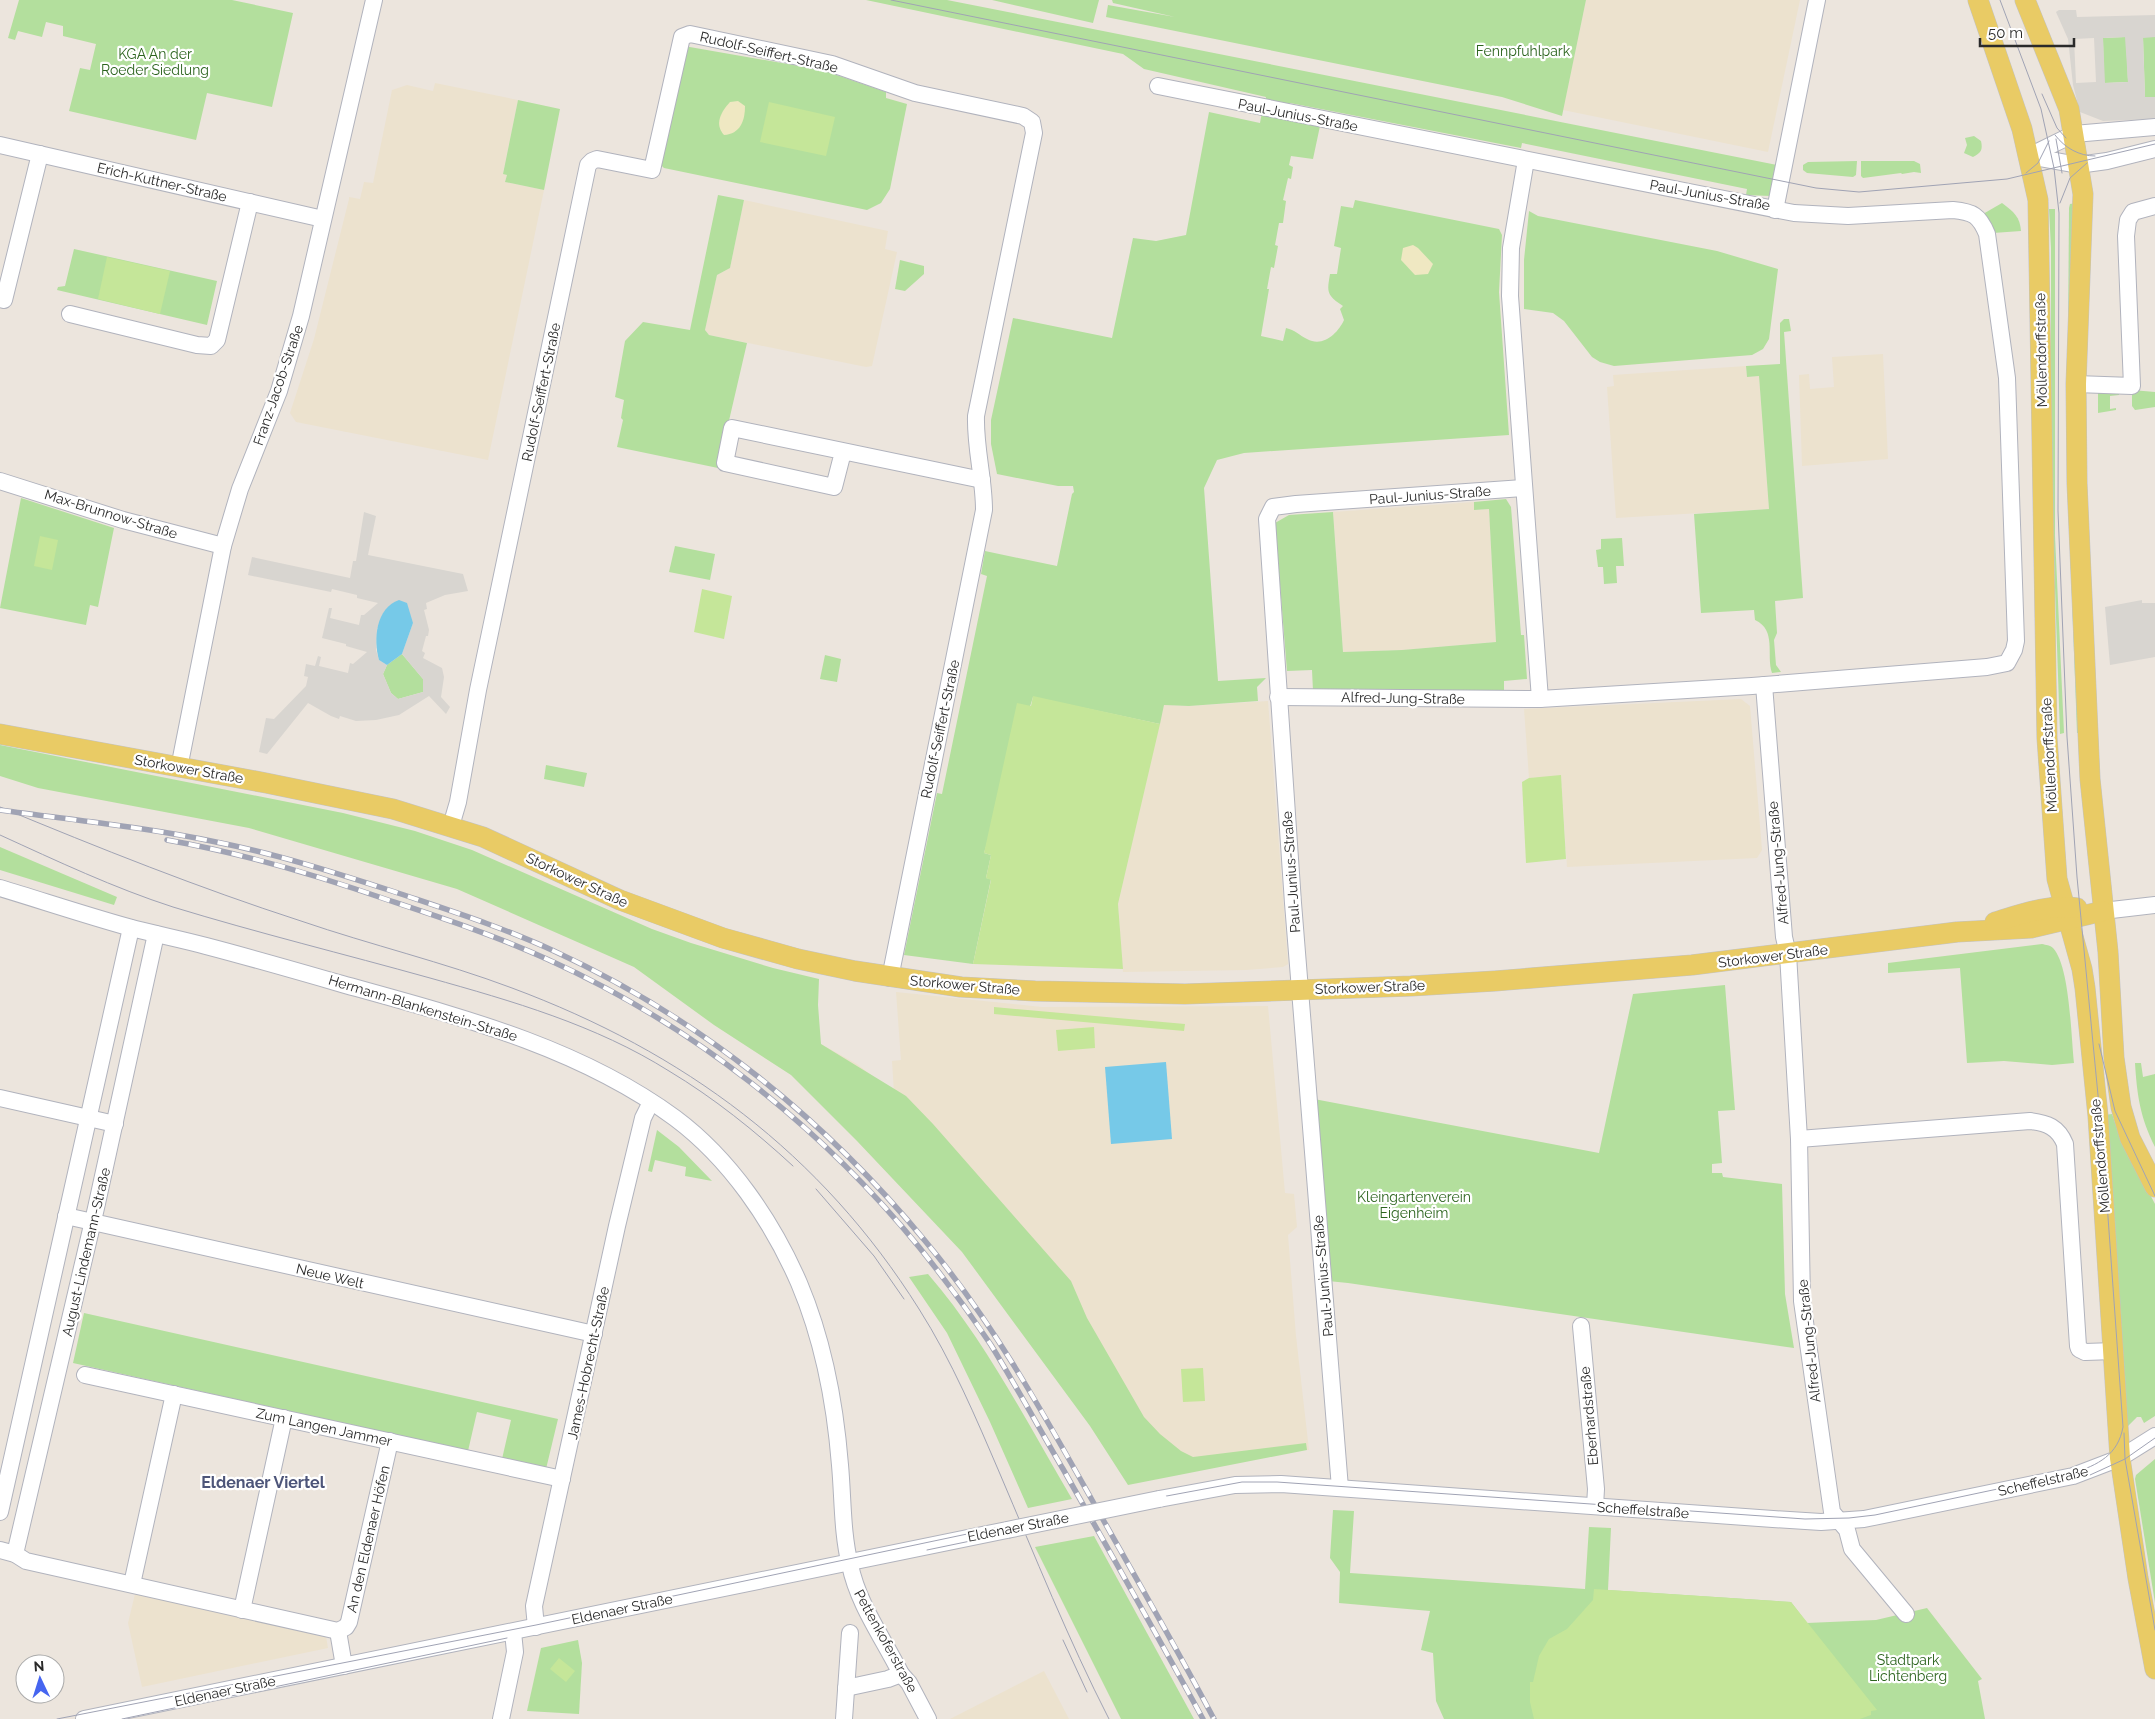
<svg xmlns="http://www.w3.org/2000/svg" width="2155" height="1719" viewBox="0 0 2155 1719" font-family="Raleway,sans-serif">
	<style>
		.education { fill: #ece2ce }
		.green { fill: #b3df9d }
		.sand { fill: #efe8c2 }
		.pitch { fill: #c5e699 }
		.plaza { fill: #d8d5d0; fill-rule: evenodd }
		.water { fill: #76c9e8 }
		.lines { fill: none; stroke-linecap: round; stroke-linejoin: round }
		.minor-casing { stroke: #b1b3bd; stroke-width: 18 }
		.major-casing { stroke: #c3c3c3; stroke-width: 21 }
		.minor { stroke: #fff; stroke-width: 16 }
		.major { stroke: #e9cb65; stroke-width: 20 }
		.tram { stroke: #a0a3b4; stroke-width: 1 }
		.rail-casing { stroke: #a0a3b4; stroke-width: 5.5 }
		.rail { stroke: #fff; stroke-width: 4; stroke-dasharray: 11; stroke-linecap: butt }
		.minor-bridge-casing { stroke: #b1b3bd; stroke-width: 18; stroke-linecap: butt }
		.minor-bridge { stroke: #fff; stroke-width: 16 }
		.labels { text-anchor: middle; stroke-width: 4.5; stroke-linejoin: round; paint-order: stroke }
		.park-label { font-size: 14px; fill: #2c641e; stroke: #fff }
		.street-label { font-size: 14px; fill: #2a2a2a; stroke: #fff }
		.quarter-label { font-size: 16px; font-weight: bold; fill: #4d5579; stroke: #fff }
	</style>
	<rect width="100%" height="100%" fill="#ece5dd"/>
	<!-- education -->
	<g class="education">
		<polygon points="1586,0 1800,0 1768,152 1563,110"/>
		<polygon points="435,83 518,100 503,173 507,175 505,182 544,190 488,460 296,422 290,413 314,339 349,199 349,197 360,199 364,182 373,183 392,90 407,85 433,91"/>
		<polygon points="744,200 888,231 885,249 897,252 872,366 866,367 709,335 705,330 717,275 730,268"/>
		<polygon points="1883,354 1888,459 1802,466 1799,375 1809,374 1810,389 1834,387 1832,357"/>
		<polygon points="1746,366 1747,377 1759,376 1769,509 1616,518 1607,387 1614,386 1613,375"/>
		<polygon points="1474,502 1475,510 1489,509 1496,642 1402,650 1343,652 1333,512"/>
		<polygon points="1741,699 1750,706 1762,850 1757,858 1567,867 1561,776 1529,778 1524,709"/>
		<polygon points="1268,701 1288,964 1283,967 1246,970 1123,972 1118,904 1164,705 1189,706"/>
		<polygon points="896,992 1042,1007 1268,1006 1285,1193 1294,1194 1297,1227 1288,1235 1296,1336 1309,1450 1301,1449 1170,1475 821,1044 857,1064 894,1093 892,1061 901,1060"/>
		<polygon points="135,1594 326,1636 328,1648 142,1687 128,1623"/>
		<polygon points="1044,1671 1069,1719 950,1719"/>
	</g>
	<!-- green -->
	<g class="green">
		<polygon points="19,0 232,0 293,13 272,107 207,93 196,140 69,111 80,68 90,70 96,44 63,36 63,26 46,22 42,37 18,31 15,40 8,38"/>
		<polygon points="866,0 947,0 1777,165 1771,196 1746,195 1747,189 1522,143 1521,148 1290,103 1288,110 1265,105 1266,97 1144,69 1123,54"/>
		<polygon points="992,0 1099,0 1093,23"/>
		<polygon points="1112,0 1586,0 1562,116 1502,97 1106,17 1108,5 1175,17 1113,3"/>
		<polygon points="2126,37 2128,82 2104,83 2103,38"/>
		<polygon points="2143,37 2155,37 2155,97 2145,97"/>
		<polygon points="684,46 822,70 886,92 886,98 907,104 890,189 881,203 867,210 664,168 661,165"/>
		<polygon points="518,100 560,109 544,190 505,182 507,175 503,174"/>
		<path d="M 1209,112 L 1260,123 L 1262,112 L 1320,126 L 1313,159 L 1291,156 L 1289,165 L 1293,167 L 1291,179 L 1288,178 L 1283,200 L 1286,201 L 1283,223 L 1279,223 L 1275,245 L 1278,246 L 1274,268 L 1271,267 L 1267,289 L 1269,289 L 1261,336 L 1283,341 L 1286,328 C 1295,330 1299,335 1307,339 C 1323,348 1338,333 1344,320 L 1340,309 L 1343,306 C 1326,295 1327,292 1330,274 L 1337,274 L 1341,248 L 1334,246 L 1341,206 L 1353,208 L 1355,200 L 1499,229 L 1502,235 L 1499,292 L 1509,435 L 1244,453 L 1217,460 L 1204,488 L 1218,681 L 1266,678 L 1257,687 L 1258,701 L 1189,706 L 1164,705 L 1160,724 L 1033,697 L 984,853 L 991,855 L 986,878 L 991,879 L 973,964 L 904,955 L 937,793 L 942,794 L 987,576 L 981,574 L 985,551 L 1057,566 L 1072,494 L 1074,492 L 1073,486 L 1058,486 L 997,474 L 991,444 L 991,420 L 1013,318 L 1112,338 L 1133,238 L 1156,241 L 1186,235 Z"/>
		<path d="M 1974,136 L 1981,141 C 1983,150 1981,153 1973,157 L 1964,153 L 1967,145 L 1965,138 Z"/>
		<polygon points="1857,161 1856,175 1853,177 1807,173 1803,170 1803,165 1808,162"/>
		<polygon points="1861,161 1914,161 1920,164 1921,173 1914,172 1902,174 1901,173 1863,178 1861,176"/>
		<polygon points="718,195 744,200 730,268 717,275 705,330 709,335 747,343 718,468 617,447 623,420 621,418 624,400 615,397 625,341 643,322 690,330"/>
		<path d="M 2002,203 C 2014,212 2020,217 2021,231 L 1993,233 L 1983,214 Z"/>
		<polygon points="2077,203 2081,733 2077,733 2067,465 2069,208 2070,204"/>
		<polygon points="2049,209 2055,209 2055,536 2064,733 2060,734 2051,470 2051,248"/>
		<polygon points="1529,211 1538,216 1717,251 1778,269 1769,339 1763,349 1752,355 1614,366 1600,362 1592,357 1564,321 1553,313 1524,309 1524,260"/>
		<polygon points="74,249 217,281 207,325 57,290 58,287 65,286"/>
		<polygon points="900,260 924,266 924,274 905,291 895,289"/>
		<path d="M 1784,319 L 1789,319 L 1791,331 L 1784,332 L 1803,598 L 1775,601 L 1777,633 L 1774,640 L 1776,665 L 1781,672 L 1772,673 C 1766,655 1777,630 1755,620 L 1754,610 L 1701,613 L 1694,514 L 1769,509 L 1759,376 L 1747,377 L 1746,366 L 1780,364 L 1780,323 Z"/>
		<polygon points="2101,388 2119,388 2119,395 2110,396 2110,409 2116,408 2116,410 2098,413 2098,393"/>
		<polygon points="2132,390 2155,392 2155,407 2135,410 2132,406"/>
		<polygon points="21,498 114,528 98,607 90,605 86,625 0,608"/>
		<polygon points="1506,499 1511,507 1521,635 1524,635 1527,679 1504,681 1504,693 1313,691 1312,670 1287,671 1275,523 1289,515 1333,512 1343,652 1402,650 1496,642 1489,509 1474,510 1474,502"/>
		<polygon points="1622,538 1624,566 1616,566 1617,583 1604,584 1603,567 1598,567 1596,550 1601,549 1601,539"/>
		<polygon points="675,546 715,554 710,580 669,572"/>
		<polygon points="402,654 423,679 423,692 398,699 391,693 383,674 387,665"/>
		<polygon points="825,655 841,659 837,682 820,679"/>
		<polygon points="0,745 343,813 415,831 472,850 652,929 691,943 773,968 819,979 818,1005 821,1044 906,1096 933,1124 1071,1281 1087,1318 1144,1417 1160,1434 1181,1451 1193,1457 1306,1443 1307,1450 1128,1485 1090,1426 962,1252 857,1141 791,1075 714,1025 634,967 457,889 249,828 38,788 0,776"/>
		<polygon points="546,765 587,773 584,787 544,779"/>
		<polygon points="0,847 117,897 114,905 0,870"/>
		<path d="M 2042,944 C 2046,945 2050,945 2053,948 C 2070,966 2071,1037 2074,1063 L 2052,1065 L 2004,1061 L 1967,1063 L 1960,968 L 1888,973 L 1888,963 Z"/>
		<polygon points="1725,985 1735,1110 1718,1111 1722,1163 1712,1164 1712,1173 1722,1173 1723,1177 1782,1184 1785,1294 1794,1348 1348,1283 1328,1281 1314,1099 1599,1153 1633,994"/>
		<path d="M 2135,1063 L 2141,1063 L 2143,1077 L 2155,1074 L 2155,1147 C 2140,1117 2137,1095 2135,1063 Z"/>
		<polygon points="2112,1114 2120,1137 2155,1204 2155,1416 2144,1423 2141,1417 2137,1417 2127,1427 2104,1115"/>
		<polygon points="657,1130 679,1147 712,1181 685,1176 686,1167 655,1160 652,1172 648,1171"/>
		<path d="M 928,1274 C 986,1341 1027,1423 1072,1499 L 1028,1508 L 990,1422 L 947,1333 L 909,1277 Z"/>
		<polygon points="84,1313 558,1419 546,1469 502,1459 511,1420 477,1412 468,1451 73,1363"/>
		<polygon points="2155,1459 2155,1603 2135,1479 2136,1475"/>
		<polygon points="1333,1510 1354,1511 1350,1573 1585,1589 1589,1527 1611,1528 1608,1590 1791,1602 1807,1623 1876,1620 1927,1608 1982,1679 1978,1681 1985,1719 1444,1719 1436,1701 1433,1653 1421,1650 1430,1611 1339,1603 1340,1572 1330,1558"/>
		<polygon points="1094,1536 1194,1719 1121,1719 1035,1547"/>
		<polygon points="578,1640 582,1663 579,1714 527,1711 541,1648"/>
	</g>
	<!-- sand -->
	<g class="sand">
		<path d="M 738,101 L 745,106 C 745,121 740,134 724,135 C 714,124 721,112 730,102 Z"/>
		<polygon points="1413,245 1418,248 1433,264 1428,274 1415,275 1401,260 1403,248"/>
	</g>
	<!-- pitch -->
	<g class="pitch">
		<polygon points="769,102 835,117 826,156 760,142"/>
		<polygon points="107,257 170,271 160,314 98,299"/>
		<polygon points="40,536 58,540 52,570 34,566"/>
		<polygon points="702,589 732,596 724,639 694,632"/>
		<polygon points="1033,696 1160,724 1118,904 1123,969 973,964 991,880 986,878 991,855 984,853 1017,703 1031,706"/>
		<polygon points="1561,775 1566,859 1526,863 1522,782 1529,778"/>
		<polygon points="994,1007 1185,1024 1184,1031 994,1014"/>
		<polygon points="1094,1027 1095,1048 1058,1051 1056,1030"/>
		<polygon points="1203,1368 1205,1401 1183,1402 1181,1369"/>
		<polygon points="1594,1589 1791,1602 1877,1710 1871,1711 1871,1715 1860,1719 1534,1719 1530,1702 1530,1682 1533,1682 1539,1656 1549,1639 1567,1629 1593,1600"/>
		<polygon points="559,1658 575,1671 566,1682 550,1669"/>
	</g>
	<!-- plaza -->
	<g class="plaza">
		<path d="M 2059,10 L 2076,10 L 2077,17 L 2155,15 L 2155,37 L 2143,38 L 2145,97 L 2155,97 L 2155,119 L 2103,121 L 2080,112 L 2073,85 L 2068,39 L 2056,12 ZM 2125,37 L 2128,82 L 2105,83 L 2103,38 ZM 2094,38 L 2096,82 L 2076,83 L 2074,39 Z"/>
		<path d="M 364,512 L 376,516 L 368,555 L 463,574 L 468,591 L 445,595 L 426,603 L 427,609 L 424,610 L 429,630 L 428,636 L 426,636 L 422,651 L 425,653 L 423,658 L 442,668 L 444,677 L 441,697 L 450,707 L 446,714 L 429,696 L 399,715 L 376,720 L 356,721 L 340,716 L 339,719 L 331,716 L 308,703 L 267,754 L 259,752 L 266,718 L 274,719 L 306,686 L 308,677 L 304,676 L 306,664 L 315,666 L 318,656 L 321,657 L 319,666 L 348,673 L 350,663 L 353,664 L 367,652 L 346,646 L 346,644 L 322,638 L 329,608 L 332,608 L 330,618 L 359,625 L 361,615 L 364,615 L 378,603 L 357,598 L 357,595 L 332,589 L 331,592 L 248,575 L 252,557 L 350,578 L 353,561 L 356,561 ZM 413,623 L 402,654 L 423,679 L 423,692 L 398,699 L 391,693 L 383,674 L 387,665 L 379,660 L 376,650 L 377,628 Z"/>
		<polygon points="2142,600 2142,603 2155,603 2155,657 2110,665 2105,607"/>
	</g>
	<!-- water -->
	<g class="water">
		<path d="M 399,600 L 407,603 L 413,623 L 402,654 L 387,665 L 379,660 C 373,639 376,608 399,600 Z"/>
		<polygon points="1166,1062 1172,1139 1111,1144 1105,1067"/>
	</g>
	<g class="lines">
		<defs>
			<g id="minor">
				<path d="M 1158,86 L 1794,213 L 1848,216 L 1953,210 C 1973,212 1979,215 1987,234 L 2007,378 L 2016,641 L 2014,650 L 2007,663 L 1987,667 L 1752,686 L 1540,699 L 1278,697"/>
				<polyline points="0,145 323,219"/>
				<polyline points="2029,156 2074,134 2155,127"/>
				<polyline points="2029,156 2078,165 2107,161 2155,149"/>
				<polyline points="1526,160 1511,248 1510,296 1540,699"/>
				<polyline points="1775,210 1817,0"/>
				<polyline points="0,299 4,300 40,154"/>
				<polyline points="70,314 197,345 211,346 217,340 250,202"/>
				<polyline points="2076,384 2132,386 2126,236 2128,220 2133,212 2155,206"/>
				<polyline points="843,452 834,487 725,463 732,428 982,480"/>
				<polyline points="0,481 123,520 223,546"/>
				<polyline points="1764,685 1784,937 1788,954 1799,1139 1802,1301 1832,1512 1847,1530 1852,1549 1906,1614"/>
				<polyline points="179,768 223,546 240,489 279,391 301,316 374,0"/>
				<path d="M 451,826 L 458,802 L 478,690 L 588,165 L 592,161 L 597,159 L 652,170 L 682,37 L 690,34 L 832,64 L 915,93 L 1023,116 L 1032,122 L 1034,133 L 976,416 C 975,448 984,478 984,510 L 890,978"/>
				<path d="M 0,888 C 43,901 85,915 128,927 C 154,934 180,939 206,946 C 252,958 297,971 342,984 C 457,1016 577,1046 675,1118 C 730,1159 772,1221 799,1283 C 824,1342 835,1402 840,1465 C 843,1498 842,1533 850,1565 C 858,1604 883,1638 901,1674 L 909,1683 L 928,1719"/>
				<polyline points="2103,911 2155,905"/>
				<polyline points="0,1098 115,1124"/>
				<path d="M 1799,1139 L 2030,1121 C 2047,1123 2058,1127 2065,1144 L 2078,1346 L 2079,1349 L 2085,1352 L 2114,1351"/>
				<polyline points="66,1216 594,1334"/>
				<polyline points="1581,1326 1596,1489 1595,1506"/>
				<polyline points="85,1375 562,1479"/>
				<polyline points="1340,1488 1293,903 1267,519 1273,507 1296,504 1523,488"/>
				<polyline points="1159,1499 1235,1485 1281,1484 1773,1519 1821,1522 1864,1519 2073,1476 2120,1458 2155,1436"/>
				<polyline points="0,1512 131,928"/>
				<polyline points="0,1550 15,1554 26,1561 338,1631 346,1627 349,1622 390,1441"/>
				<polyline points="15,1554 96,1208 156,934"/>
				<polyline points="132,1584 174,1394"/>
				<polyline points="242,1610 284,1418"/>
				<polyline points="536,1627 534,1606 617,1226 643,1118 651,1102"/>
				<polyline points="338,1631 344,1666"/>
				<polyline points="846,1688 888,1679 901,1674"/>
				<polyline points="84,1719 1007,1530"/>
				<polyline points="501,1719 515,1652 513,1632"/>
				<polyline points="844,1719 850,1633"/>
			</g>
			<g id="major">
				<polyline points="1978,0 2022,129 2038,200 2047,738 2057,879 2082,969 2085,988 2098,1116 2120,1458 2138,1578 2155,1669"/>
				<polyline points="2025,0 2069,109 2083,194 2076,384 2077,483 2090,779 2108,952 2114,1058 2121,1107 2130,1138 2155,1187"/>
				<polyline points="0,734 266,783 393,809 483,837 620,900 723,938 798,959 855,971 961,987 1035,991 1185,994 1411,986 1495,981 1692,965 1957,932 2031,928 2103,911"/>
				<path d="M 1995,922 C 2022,914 2048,904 2077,908"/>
			</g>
		</defs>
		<!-- minor casing -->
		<use href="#minor" class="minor-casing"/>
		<!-- major casing -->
		<use href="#major" class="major-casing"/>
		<!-- minor -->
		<use href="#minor" class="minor"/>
		<!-- major -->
		<use href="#major" class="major"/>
		<!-- tram -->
		<g class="tram">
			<polyline points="891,0 1816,188 1859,192 2007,179 2155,144"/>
			<polyline points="2042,94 2057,128 2066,138"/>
			<path d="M 2055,135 C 2065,148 2079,156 2095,156"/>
			<polyline points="2056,139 2062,173"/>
			<polyline points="2026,173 2038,163 2049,141"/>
			<polyline points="2060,203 2070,178 2087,163"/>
			<path d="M 0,807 C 99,848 199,888 301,921 C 371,945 443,962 512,988 C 684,1052 821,1153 919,1309 C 952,1361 976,1418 1000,1474 C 1035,1556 1068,1639 1109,1719"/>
			<path d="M 0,835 C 57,861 114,888 173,907 C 258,933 344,954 430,978 C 512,1001 596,1025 669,1071 C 714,1098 755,1131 793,1166"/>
			<polyline points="2099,1044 2115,1111 2155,1196"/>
			<polyline points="816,1189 874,1256 904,1299"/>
			<polyline points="2124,1433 2125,1459 2155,1630"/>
			<polyline points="2090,1475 2125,1459 2155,1438"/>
			<polyline points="927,1550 1043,1526"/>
			<polyline points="1063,1640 1087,1692"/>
			<path d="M 57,1719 L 536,1625 L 1005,1526 L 1242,1482 L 1277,1482 L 1805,1519 L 1849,1518 L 1875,1515 L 2073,1473 C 2098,1465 2118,1455 2123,1427 L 2103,1147 L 2077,877 L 2067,737 L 2058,511 L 2059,213 L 2054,168 L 2041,109 L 2000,0"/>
			<polyline points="122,1719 507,1638"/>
		</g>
		<defs>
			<g id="rail">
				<path d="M 0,810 C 72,820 145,827 216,842 C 277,854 336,873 395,892 C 448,910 502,927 554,951 C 699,1018 825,1119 926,1242 C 992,1321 1042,1411 1092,1500 C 1133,1573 1175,1645 1214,1719"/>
				<path d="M 167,840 C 242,853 316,875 388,900 C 442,918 497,936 549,960 C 692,1025 819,1125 919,1247 C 944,1278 969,1312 991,1345 C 1016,1386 1039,1428 1063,1469 C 1110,1552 1157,1635 1203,1719"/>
			</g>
		</defs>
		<!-- rail casing -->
		<use href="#rail" class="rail-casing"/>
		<!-- rail -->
		<use href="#rail" class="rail"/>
		<defs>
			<polyline id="minor-bridge" points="1007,1530 1159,1499"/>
		</defs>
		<!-- minor-bridge casing -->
		<use href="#minor-bridge" class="minor-bridge-casing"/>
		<!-- minor-bridge -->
		<use href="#minor-bridge" class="minor-bridge"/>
	</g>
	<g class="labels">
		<!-- park labels -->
		<g class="park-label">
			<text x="1523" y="56">Fennpfuhlpark</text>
			<text x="155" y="59">KGA An der<tspan x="155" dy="16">Roeder Siedlung</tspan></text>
			<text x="1414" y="1202">Kleingartenverein<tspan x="1414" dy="16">Eigenheim</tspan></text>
			<text x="1908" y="1665">Stadtpark<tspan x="1908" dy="16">Lichtenberg</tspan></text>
		</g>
		<!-- street labels -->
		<g class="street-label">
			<text transform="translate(769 52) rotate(13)" y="5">Rudolf-Seiffert-Straße</text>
			<text transform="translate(1298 115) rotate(11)" y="5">Paul-Junius-Straße</text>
			<text transform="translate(162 182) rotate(13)" y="5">Erich-Kuttner-Straße</text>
			<text transform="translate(1710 195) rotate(10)" y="5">Paul-Junius-Straße</text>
			<text transform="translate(2041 350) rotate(-91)" y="5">Möllendorffstraße</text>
			<text transform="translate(278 385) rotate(-71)" y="5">Franz-Jacob-Straße</text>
			<text transform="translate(541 392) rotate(-78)" y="5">Rudolf-Seiffert-Straße</text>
			<text transform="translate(1430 495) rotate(-4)" y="5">Paul-Junius-Straße</text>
			<text transform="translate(111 514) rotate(17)" y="5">Max-Brunnow-Straße</text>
			<text transform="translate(1403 698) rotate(1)" y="5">Alfred-Jung-Straße</text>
			<text transform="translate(940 729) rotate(-78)" y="5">Rudolf-Seiffert-Straße</text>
			<text transform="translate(2049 755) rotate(-93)" y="5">Möllendorffstraße</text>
			<text transform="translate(189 769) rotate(10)" y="5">Storkower Straße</text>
			<text transform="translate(1778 863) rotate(-95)" y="5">Alfred-Jung-Straße</text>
			<text transform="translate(1291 872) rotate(-94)" y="5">Paul-Junius-Straße</text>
			<text transform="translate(577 880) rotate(25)" y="5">Storkower Straße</text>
			<text transform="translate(1773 956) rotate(-7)" y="5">Storkower Straße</text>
			<text transform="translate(965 985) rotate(5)" y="5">Storkower Straße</text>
			<text transform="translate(1370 987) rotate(-2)" y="5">Storkower Straße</text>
			<text transform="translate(423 1008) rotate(17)" y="5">Hermann-Blankenstein-Straße</text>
			<text transform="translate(2100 1156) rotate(-95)" y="5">Möllendorffstraße</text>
			<text transform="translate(86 1252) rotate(-77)" y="5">August-Lindemann-Straße</text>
			<text transform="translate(330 1276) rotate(13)" y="5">Neue Welt</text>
			<text transform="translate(1323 1276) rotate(-95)" y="5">Paul-Junius-Straße</text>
			<text transform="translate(1809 1341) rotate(-96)" y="5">Alfred-Jung-Straße</text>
			<text transform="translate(588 1363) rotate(-78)" y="5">James-Hobrecht-Straße</text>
			<text transform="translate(1589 1416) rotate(-95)" y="5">Eberhardstraße</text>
			<text transform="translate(324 1427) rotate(12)" y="5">Zum Langen Jammer</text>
			<text transform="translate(2043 1481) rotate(-13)" y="5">Scheffelstraße</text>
			<text transform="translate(1643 1510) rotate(4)" y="5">Scheffelstraße</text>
			<text transform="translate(1018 1527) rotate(-11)" y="5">Eldenaer Straße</text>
			<text transform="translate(368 1539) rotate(-77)" y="5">An den Eldenaer Höfen</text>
			<text transform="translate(622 1609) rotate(-12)" y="5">Eldenaer Straße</text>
			<text transform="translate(886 1641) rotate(61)" y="5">Pettenkoferstraße</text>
			<text transform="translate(225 1691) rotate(-12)" y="5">Eldenaer Straße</text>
		</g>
		<!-- quarter labels -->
		<g class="quarter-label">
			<text x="263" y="1488">Eldenaer Viertel</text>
		</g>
	</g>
	<!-- north arrow -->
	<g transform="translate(40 1679) rotate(356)"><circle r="24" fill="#ffffff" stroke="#aaaaaa"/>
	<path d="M0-4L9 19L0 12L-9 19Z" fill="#4665f0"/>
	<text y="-8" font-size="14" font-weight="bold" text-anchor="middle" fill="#2a2a2a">N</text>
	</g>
	<!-- scale -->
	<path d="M1980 38v8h94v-8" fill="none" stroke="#2a2a2a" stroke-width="2.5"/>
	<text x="1988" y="38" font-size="15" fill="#2a2a2a" stroke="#ffffff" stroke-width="4" paint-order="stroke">50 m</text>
</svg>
